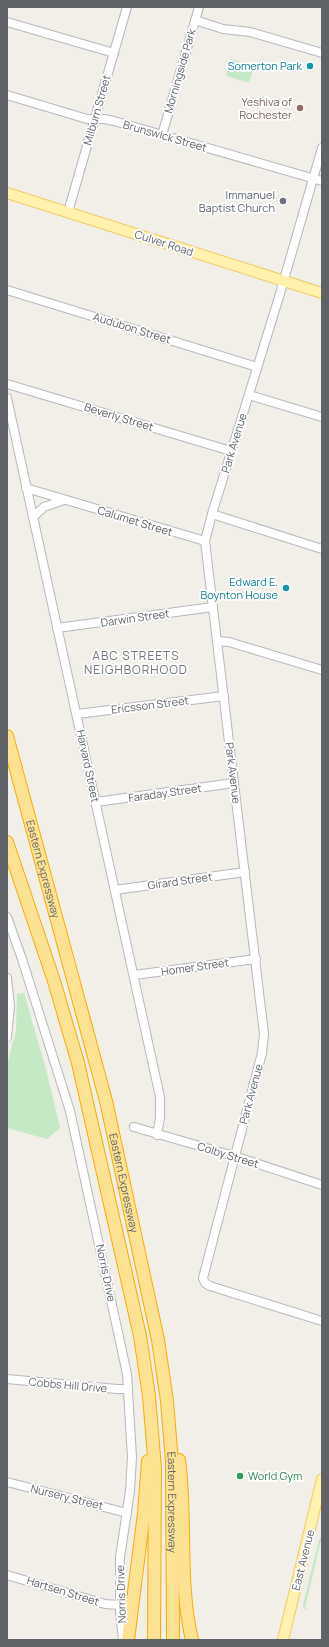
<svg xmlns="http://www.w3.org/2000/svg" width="329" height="1647" viewBox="0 0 329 1647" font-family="Manrope,sans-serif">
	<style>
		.green { fill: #c5e8c5 }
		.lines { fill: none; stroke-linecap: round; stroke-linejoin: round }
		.minor-casing { stroke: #b5b8bc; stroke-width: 10 }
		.major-casing { stroke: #f2c960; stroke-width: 12 }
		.highway-casing { stroke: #f9ab00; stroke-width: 14 }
		.minor { stroke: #fff; stroke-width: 8 }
		.major { stroke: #fff2af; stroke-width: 10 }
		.highway { stroke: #fde293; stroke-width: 12 }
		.culture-dot { fill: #0f9aa8; stroke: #fff; stroke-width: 1.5 }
		.education-dot { fill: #8d6e63; stroke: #fff; stroke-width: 1.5 }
		.worship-dot { fill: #6b7280; stroke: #fff; stroke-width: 1.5 }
		.leisure-dot { fill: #2e9e5b; stroke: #fff; stroke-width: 1.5 }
		.labels { text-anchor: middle; stroke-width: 3.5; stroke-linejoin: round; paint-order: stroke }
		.culture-label { font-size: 11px; fill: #0d838f; stroke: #fff; text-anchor: end }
		.street-label { font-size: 11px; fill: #5f6368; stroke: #fff }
		.education-label { font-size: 11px; fill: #785e54; stroke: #fff; text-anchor: end }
		.worship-label { font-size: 11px; fill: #5b616d; stroke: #fff; text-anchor: end }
		.leisure-label { font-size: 11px; fill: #27864d; stroke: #fff; text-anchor: start }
		.neighbourhood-label { font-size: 12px; letter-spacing: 1px; fill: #70757a; stroke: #fff }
	</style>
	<rect width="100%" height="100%" fill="#f1efe8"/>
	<!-- green -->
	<g class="green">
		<polygon points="231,59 254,66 249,83 226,76"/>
		<polygon points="24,993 47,1073 60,1128 47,1139 7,1128 7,1065 16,1030 17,994"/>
		<polygon points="322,1536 305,1608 309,1610 304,1609 303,1605 319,1540"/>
	</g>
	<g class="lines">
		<defs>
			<g id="minor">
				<polyline points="195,20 223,29 250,32 322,53"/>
				<polyline points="7,22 114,53"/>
				<polyline points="7,95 87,119 104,119 114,121 322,181"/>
				<polyline points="162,135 199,7"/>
				<polyline points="322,148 279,297 212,514 205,541 264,1034 262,1053 203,1278 205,1283 210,1286 322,1321"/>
				<polyline points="68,212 127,7"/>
				<polyline points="7,290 257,367"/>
				<polyline points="7,384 231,451"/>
				<polyline points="249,395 322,417"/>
				<polyline points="7,398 160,1097 160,1118 157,1135"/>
				<polyline points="26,488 205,541"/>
				<polyline points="212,514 322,549"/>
				<polyline points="33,517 44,507 64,500"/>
				<polyline points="57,628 213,607"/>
				<polyline points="217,641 229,642 322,670"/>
				<polyline points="77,714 224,696"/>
				<polyline points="96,802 234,783"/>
				<polyline points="115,890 245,872"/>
				<polyline points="7,917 22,959 70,1111 127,1374 132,1457 130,1491 120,1557 120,1611 123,1640"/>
				<polyline points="134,975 256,959"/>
				<polyline points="7,978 10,1006 7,1037"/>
				<polyline points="134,1127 234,1156 322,1185"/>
				<polyline points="7,1379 117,1389 128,1389"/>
				<polyline points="7,1482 127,1513"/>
				<polyline points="7,1575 105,1604 120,1605"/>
			</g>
			<g id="major">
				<polyline points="7,193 322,293"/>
				<polyline points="283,1640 322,1479"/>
			</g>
			<g id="highway">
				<path id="s1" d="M 7,736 L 106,1101 L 158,1340 L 167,1401 L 172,1462 L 173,1640"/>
				<polyline points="7,842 54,981 78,1063 140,1336 149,1396 155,1469 154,1640"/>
				<path d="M 179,1460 C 187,1519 178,1581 192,1640"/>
				<polyline points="128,1640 144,1513 148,1461"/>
			</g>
		</defs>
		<!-- minor casing -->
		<use href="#minor" class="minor-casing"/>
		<!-- major casing -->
		<use href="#major" class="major-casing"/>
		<!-- highway casing -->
		<use href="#highway" class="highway-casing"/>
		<!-- minor -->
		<use href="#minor" class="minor"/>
		<!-- major -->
		<use href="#major" class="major"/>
		<!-- highway -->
		<use href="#highway" class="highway"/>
	</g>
	<!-- markers -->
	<g class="culture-dot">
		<circle cx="310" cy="66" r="4"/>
		<circle cx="286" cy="588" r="4"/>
	</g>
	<circle class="education-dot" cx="300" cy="108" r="4"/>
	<circle class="worship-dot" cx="283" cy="201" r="4"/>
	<circle class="leisure-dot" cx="240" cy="1476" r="4"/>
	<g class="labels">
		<!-- culture labels -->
		<g class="culture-label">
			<text x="302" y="70">Somerton Park</text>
			<text x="278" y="586">Edward E.<tspan x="278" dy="13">Boynton House</tspan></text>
		</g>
		<!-- street labels -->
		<g class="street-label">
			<text transform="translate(180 71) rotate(-74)" y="4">Morningside Park</text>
			<text transform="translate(97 110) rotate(-74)" y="4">Milburn Street</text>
			<text transform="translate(165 136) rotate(16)" y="4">Brunswick Street</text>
			<text transform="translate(164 243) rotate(18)" y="4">Culver Road</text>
			<text transform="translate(132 328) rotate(17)" y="4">Audubon Street</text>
			<text transform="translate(119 417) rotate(17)" y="4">Beverly Street</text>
			<text transform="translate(234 443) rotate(-73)" y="4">Park Avenue</text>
			<text transform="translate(135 521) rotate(17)" y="4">Calumet Street</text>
			<text transform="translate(135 618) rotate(-8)" y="4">Darwin Street</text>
			<text transform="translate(150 705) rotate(-7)" y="4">Ericsson Street</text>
			<text transform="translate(88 766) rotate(78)" y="4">Harvard Street</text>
			<text transform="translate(233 773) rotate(83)" y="4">Park Avenue</text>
			<text transform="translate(165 793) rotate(-8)" y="4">Faraday Street</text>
			<text dy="4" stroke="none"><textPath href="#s1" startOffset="138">Eastern Expressway</textPath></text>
			<text transform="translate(180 881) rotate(-8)" y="4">Girard Street</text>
			<text transform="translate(195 967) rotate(-8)" y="4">Homer Street</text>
			<text transform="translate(251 1094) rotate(-75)" y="4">Park Avenue</text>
			<text transform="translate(228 1155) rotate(17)" y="4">Colby Street</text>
			<text dy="4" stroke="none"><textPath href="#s1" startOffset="462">Eastern Expressway</textPath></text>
			<text transform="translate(106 1273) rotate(78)" y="4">Norris Drive</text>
			<text transform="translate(68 1385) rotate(5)" y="4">Cobbs Hill Drive</text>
			<text transform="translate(67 1497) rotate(14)" y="4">Nursery Street</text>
			<text dy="4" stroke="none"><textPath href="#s1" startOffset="786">Eastern Expressway</textPath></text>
			<text transform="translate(303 1560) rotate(-76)" y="4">East Avenue</text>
			<text transform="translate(63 1591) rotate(17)" y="4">Hartsen Street</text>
			<text transform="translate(121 1594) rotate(-92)" y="4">Norris Drive</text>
		</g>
		<!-- education labels -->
		<g class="education-label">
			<text x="292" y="106">Yeshiva of<tspan x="292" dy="13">Rochester</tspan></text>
		</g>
		<!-- worship labels -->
		<g class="worship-label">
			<text x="275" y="199">Immanuel<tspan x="275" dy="13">Baptist Church</tspan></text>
		</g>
		<!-- leisure labels -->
		<g class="leisure-label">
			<text x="248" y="1480">World Gym</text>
		</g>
		<!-- neighbourhood labels -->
		<g class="neighbourhood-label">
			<text x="136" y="660">ABC STREETS<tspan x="136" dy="14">NEIGHBORHOOD</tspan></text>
		</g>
	</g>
	<!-- border -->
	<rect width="329" height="1647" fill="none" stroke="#5f6368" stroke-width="16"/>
</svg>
